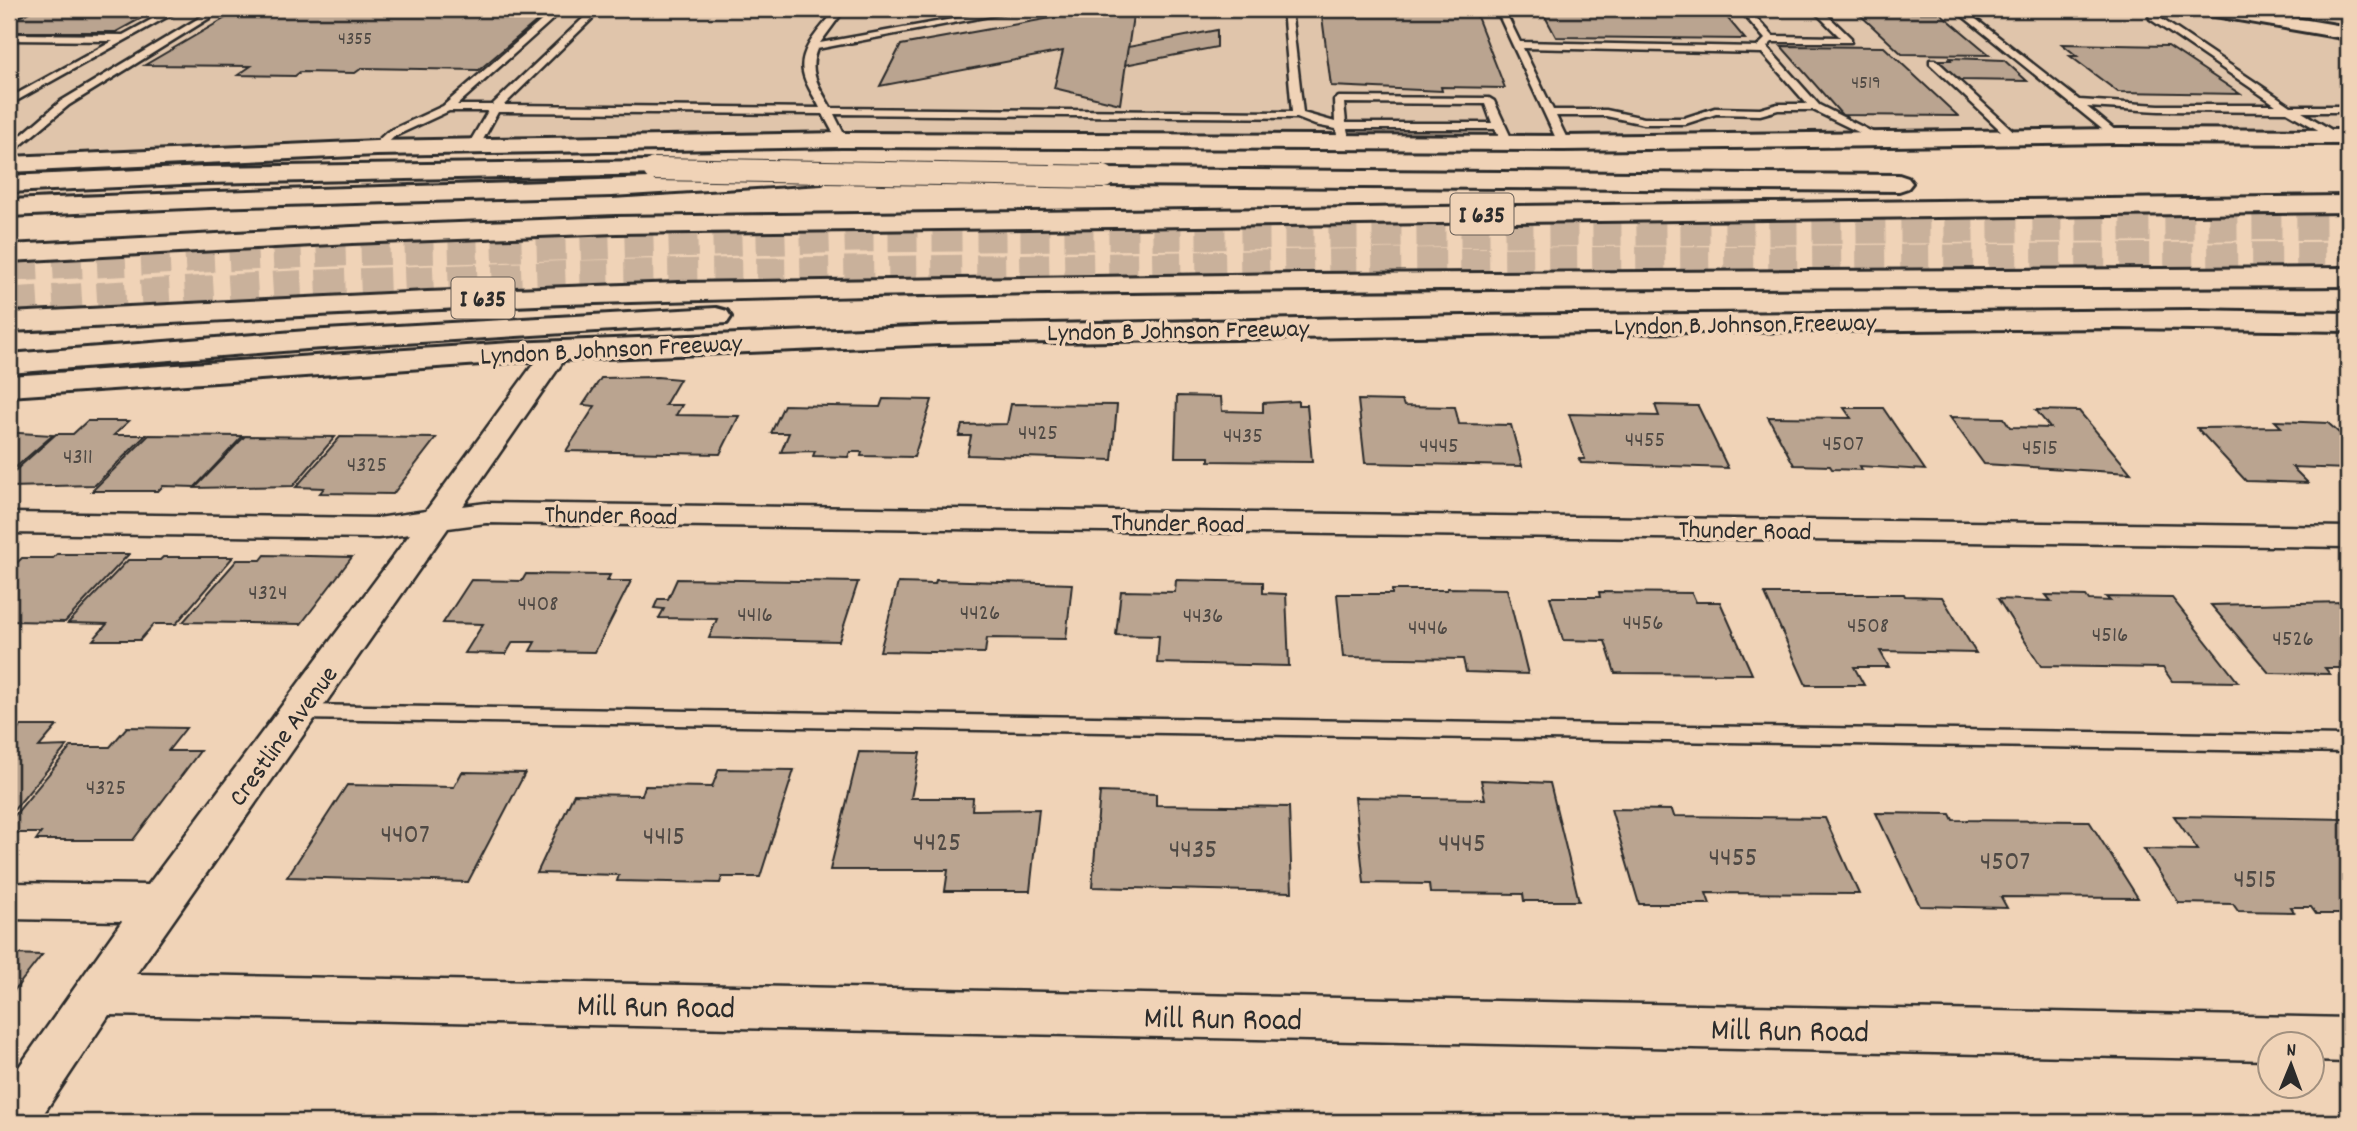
<svg xmlns="http://www.w3.org/2000/svg" width="2357" height="1131" viewBox="0 0 2357 1131" font-family="Dekko,sans-serif">
	<style>
		.built { fill: #e0c5ab }
		.building { fill: #baa490; stroke: #2b2b2b; stroke-width: 2 }
		.lines { fill: none; stroke-linecap: round; stroke-linejoin: round }
		.highway-tunnel { stroke: #c9b19b; stroke-width: 29; stroke-dasharray: 29 15; stroke-linecap: butt }
		.lane-casing { stroke: #2b2b2b; stroke-width: 5 }
		.street-casing { stroke: #2b2b2b; stroke-width: 5 }
		.secondary-casing { stroke: #2b2b2b; stroke-width: 6 }
		.highway-casing { stroke: #2b2b2b; stroke-width: 6 }
		.lane { fill: #f0d3b7; fill-rule: evenodd }
		.street { fill: #f0d3b7; fill-rule: evenodd }
		.secondary { fill: #f0d3b7; fill-rule: evenodd }
		.highway { fill: #f0d3b7; fill-rule: evenodd }
		.highway-bridge-casing { stroke: #2b2b2b; stroke-width: 24; stroke-linecap: butt }
		.highway-bridge { stroke: #f0d3b7; stroke-width: 22 }
		.labels { text-anchor: middle; stroke-width: 7; stroke-linejoin: round; paint-order: stroke }
		.far-number-label { font-size: 19px; fill: #4f4944 }
		.number-label { font-size: 23px; fill: #4f4944 }
		.shield { fill: #f0d3b7; stroke: #665d55; stroke-width: 2 }
		.shield-label { font-size: 24px; font-weight: bold; fill: #2b2b2b }
		.street-label { font-size: 26px; fill: #2b2b2b; stroke: #f0d3b7 }
		.near-number-label { font-size: 28px; fill: #4f4944 }
		.near-street-label { font-size: 32px; fill: #2b2b2b; stroke: #f0d3b7 }
	</style>
	<rect width="100%" height="100%" fill="#f0d3b7"/>
	<filter id="ink" filterUnits="userSpaceOnUse"><feTurbulence type="fractalNoise" baseFrequency=".0143" numOctaves="2"/><feDisplacementMap in="SourceGraphic" scale="14" xChannelSelector="R" yChannelSelector="G"/><feConvolveMatrix kernelMatrix="1 2 1 2 8 2 1 2 1" color-interpolation-filters="sRGB"/></filter>
	<g filter="url(#ink)">
		<!-- built -->
		<polygon class="built" points="9,9 2348,9 2348,129 1599,137 900,132 640,137 9,159"/>
		<!-- building -->
		<g class="building">
			<polygon points="9,9 35,9 9,22"/>
			<polygon points="35,9 158,9 116,32 9,32 9,22"/>
			<polygon points="241,9 551,9 479,70 362,68 355,73 300,72 295,76 238,75 251,66 145,65"/>
			<polygon points="1101,9 1134,9 1120,104 1054,88 1063,51 880,86 901,45"/>
			<polygon points="1321,9 1474,9 1505,88 1441,87 1442,91 1331,86"/>
			<polygon points="1541,9 1720,9 1745,39 1556,37"/>
			<polygon points="1858,13 1940,13 1990,55 1902,54"/>
			<polygon points="1217,30 1217,47 1125,65 1128,47"/>
			<polygon points="2062,44 2168,46 2240,94 2118,92 2070,56 2077,56"/>
			<polygon points="1781,46 1884,47 1958,116 1842,115"/>
			<polygon points="1950,58 2004,60 2027,81 1959,80 1938,60 1951,60"/>
			<polygon points="657,377 680,379 665,405 682,405 676,415 739,416 720,454 566,451 595,406 583,405 601,378"/>
			<polygon points="1177,396 1221,397 1222,411 1263,412 1263,403 1298,401 1298,405 1307,405 1312,462 1209,461 1209,457 1175,457"/>
			<polygon points="883,399 932,400 914,457 861,456 862,452 850,452 848,457 813,456 815,451 781,452 789,433 771,433 784,405 880,407"/>
			<polygon points="1358,400 1402,401 1404,406 1455,407 1459,424 1511,425 1522,466 1365,463"/>
			<polygon points="1011,404 1117,405 1112,460 967,455 971,436 959,436 962,425 1007,424"/>
			<polygon points="1655,405 1698,406 1728,468 1581,463 1579,459 1585,459 1569,414 1659,416"/>
			<polygon points="1844,408 1883,408 1925,470 1860,466 1862,470 1832,469 1830,466 1794,465 1768,417 1851,418"/>
			<polygon points="2036,410 2079,411 2131,473 1984,464 1950,417 2004,418 2010,427 2050,428"/>
			<polygon points="87,421 129,421 114,435 146,435 95,485 9,487 9,476 56,434 73,434"/>
			<polygon points="2275,421 2328,423 2348,441 2348,469 2292,467 2308,483 2246,481 2197,428 2281,427"/>
			<polygon points="9,433 19,433 53,435 9,473"/>
			<polygon points="149,435 243,436 195,487 163,486 158,491 92,491"/>
			<polygon points="245,436 335,437 293,486 195,488"/>
			<polygon points="340,437 436,438 393,494 320,493 324,488 296,487"/>
			<polygon points="57,554 129,554 65,622 9,621 9,570 22,558 53,558"/>
			<polygon points="265,555 352,557 301,624 183,622 237,560 261,560"/>
			<polygon points="163,557 233,557 176,624 154,624 140,640 93,640 107,624 68,623 128,560 160,560"/>
			<polygon points="526,574 610,575 607,581 631,581 595,652 530,651 535,642 513,642 506,654 465,653 483,624 443,623 471,580 522,581"/>
			<polygon points="677,579 858,582 839,641 709,638 717,619 659,618 664,609 654,608 658,599 668,599"/>
			<polygon points="936,580 1072,584 1066,639 987,638 985,653 880,651 898,583 935,584"/>
			<polygon points="1176,580 1263,582 1263,593 1286,594 1289,666 1157,663 1159,636 1116,635 1121,591 1175,592"/>
			<polygon points="1447,588 1507,589 1528,674 1466,672 1463,659 1343,657 1337,594 1392,594 1392,590 1447,590"/>
			<polygon points="1599,592 1692,593 1696,602 1720,602 1752,674 1615,673 1605,641 1563,640 1550,597 1600,597"/>
			<polygon points="1765,594 1904,594 1905,596 1942,597 1976,653 1880,651 1889,667 1854,667 1864,685 1806,685"/>
			<polygon points="2046,595 2086,596 2089,600 2110,601 2106,597 2172,598 2238,682 2172,681 2163,668 2041,666 1998,599 2051,601"/>
			<polygon points="2343,602 2348,606 2348,668 2325,668 2330,674 2269,673 2211,605"/>
			<polygon points="21,726 57,726 39,747 67,746 9,816 9,741"/>
			<polygon points="127,727 186,728 168,751 200,751 133,840 36,840 41,833 9,833 9,822 71,747 110,747"/>
			<polygon points="859,752 920,753 911,798 973,798 972,810 1039,809 1030,891 945,891 948,870 830,870"/>
			<polygon points="719,769 794,770 760,877 722,877 720,883 617,881 619,875 537,873 574,794 642,795 645,786 712,787"/>
			<polygon points="462,772 525,773 468,882 287,877 347,785 454,787"/>
			<polygon points="1481,780 1550,783 1579,901 1524,901 1523,894 1430,893 1429,884 1364,883 1355,797 1485,799"/>
			<polygon points="1100,792 1156,794 1156,805 1289,807 1292,892 1092,887"/>
			<polygon points="1611,809 1672,810 1674,816 1825,818 1859,894 1706,893 1710,904 1639,904"/>
			<polygon points="1876,813 1950,814 1953,820 2089,821 2138,898 2001,897 2007,908 1920,906"/>
			<polygon points="2174,816 2348,819 2348,914 2316,914 2311,907 2291,907 2294,912 2238,911 2233,904 2179,903 2144,849 2198,850"/>
			<polygon points="9,954 42,955 9,997"/>
		</g>
		<g class="lines">
			<!-- highway-tunnel -->
			<g class="highway-tunnel">
				<polyline points="9,267 335,252 858,238 2348,225"/>
				<polyline points="9,302 295,285 576,275 1388,263 2348,256"/>
			</g>
			<defs>
				<g id="lane">
					<polygon points="171,9 181,9 9,105 9,98 113,41 9,40 9,34 123,35"/>
					<polygon points="214,9 224,9 69,105 9,155 9,146 61,101"/>
					<path d="M 555,9 L 564,9 L 457,105 L 492,105 L 593,9 L 602,9 L 504,105 L 820,108 C 815,97 805,84 803,72 C 798,49 823,26 837,9 L 845,9 L 820,43 L 1008,9 L 1026,9 L 817,49 C 807,72 820,88 831,108 L 1292,112 L 1283,9 L 1291,9 L 1303,113 L 1335,122 L 1334,100 L 1339,97 L 1489,98 L 1494,101 L 1513,142 L 1503,144 L 1495,129 L 1347,129 L 1350,141 L 1344,144 L 1338,141 L 1336,129 L 1315,125 L 1297,118 L 834,114 L 847,140 L 842,143 L 837,140 L 823,114 L 498,112 L 479,147 L 473,150 L 467,147 L 488,111 L 449,111 L 395,136 L 380,150 L 372,150 L 372,146 L 387,132 L 443,106 ZM 1344,103 L 1485,104 L 1492,123 L 1346,123 Z"/>
					<path d="M 1496,9 L 1504,9 L 1520,42 L 1757,47 L 1765,39 L 1739,9 L 1748,9 L 1773,36 L 1840,37 L 1812,9 L 1821,9 L 1851,38 L 1851,42 L 1772,42 L 1767,47 L 1819,105 L 1888,140 L 1879,142 L 1813,110 L 1778,110 L 1760,115 L 1716,114 L 1685,124 L 1644,124 L 1606,116 L 1556,116 L 1569,143 L 1559,145 ZM 1523,48 L 1762,53 L 1807,104 L 1778,104 L 1760,109 L 1715,108 L 1684,118 L 1644,118 L 1606,110 L 1553,110 Z"/>
					<polygon points="1954,9 1963,9 2079,100 2159,105 2276,105 2150,19 2148,9 2156,9 2157,16 2291,106 2348,106 2348,112 2302,112 2343,137 2334,139 2287,112 2159,111 2087,107 2122,136 2113,138"/>
					<polygon points="1930,60 1936,60 2019,136 2019,140 2011,140 1930,64"/>
					<polygon points="300,705 2348,736 2348,752 300,719 293,717 290,712 293,707"/>
				</g>
				<polygon id="street" points="558,342 568,344 571,350 463,506 486,503 2348,527 2348,547 486,523 448,528 136,974 2348,1018 2348,1062 2312,1061 2312,1044 2270,1044 2270,1060 109,1015 38,1122 9,1122 9,1081 122,921 9,919 9,883 148,885 410,534 378,538 9,533 9,513 378,518 426,511 548,344"/>
				<g id="secondary">
					<polygon points="2199,9 2242,9 2348,27 2348,39 2209,15 2202,13"/>
					<polygon points="2117,129 2348,130 2348,144 2117,143 1563,150 842,147 376,155 9,172 9,157 376,141 842,133 1563,136"/>
					<path d="M 813,170 L 822,173 L 826,178 L 822,183 L 612,196 L 210,207 L 9,216 L 9,200 C 277,187 545,186 813,170 Z"/>
					<polygon points="2192,310 2348,313 2348,331 2114,328 1594,333 940,344 511,362 9,396 9,376 511,343 940,326 1463,316"/>
				</g>
				<g id="highway">
					<polygon points="654,161 663,164 667,169 663,174 205,183 9,192 9,176 205,167"/>
					<polygon points="1104,169 1899,175 1908,178 1912,183 1908,188 1899,191 1104,185 1095,182 1091,177 1095,172"/>
					<polygon points="2348,196 2348,212 616,233 352,243 9,261 9,245 352,227 616,217"/>
					<path d="M 2348,268 L 2348,286 C 1764,289 1180,285 596,303 C 400,309 204,322 9,331 L 9,313 L 427,292 L 678,283 L 1305,274 Z"/>
					<polygon points="716,308 727,311 731,317 727,323 307,349 9,373 9,354 307,331"/>
				</g>
			</defs>
			<!-- lane casing -->
			<use href="#lane" class="lane-casing"/>
			<!-- street casing -->
			<use href="#street" class="street-casing"/>
			<!-- secondary casing -->
			<use href="#secondary" class="secondary-casing"/>
			<!-- highway casing -->
			<use href="#highway" class="highway-casing"/>
			<!-- lane -->
			<use href="#lane" class="lane"/>
			<!-- street -->
			<use href="#street" class="street"/>
			<!-- secondary -->
			<use href="#secondary" class="secondary"/>
			<!-- highway -->
			<use href="#highway" class="highway"/>
			<defs>
				<polyline id="highway-bridge" points="654,169 1104,177"/>
			</defs>
			<!-- highway-bridge casing -->
			<use href="#highway-bridge" class="highway-bridge-casing"/>
			<!-- highway-bridge -->
			<use href="#highway-bridge" class="highway-bridge"/>
		</g>
	</g>
	<g class="labels">
		<!-- far-number labels -->
		<g class="far-number-label">
			<text x="355" y="44">4355</text>
			<text x="1866" y="88">4519</text>
		</g>
		<!-- number labels -->
		<g class="number-label">
			<text x="1038" y="439">4425</text>
			<text x="1243" y="442">4435</text>
			<text x="1645" y="446">4455</text>
			<text x="1843" y="450">4507</text>
			<text x="1439" y="452">4445</text>
			<text x="2040" y="454">4515</text>
			<text x="78" y="463">4311</text>
			<text x="367" y="471">4325</text>
			<text x="268" y="599">4324</text>
			<text x="538" y="610">4408</text>
			<text x="980" y="619">4426</text>
			<text x="755" y="621">4416</text>
			<text x="1203" y="622">4436</text>
			<text x="1643" y="629">4456</text>
			<text x="1868" y="632">4508</text>
			<text x="1428" y="634">4446</text>
			<text x="2110" y="641">4516</text>
			<text x="2293" y="645">4526</text>
			<text x="106" y="794">4325</text>
		</g>
		<!-- shield labels -->
		<g class="shield">
			<rect x="1450.5" y="193.5" width="63" height="41" rx="5"/>
			<rect x="451.5" y="277.5" width="63" height="41" rx="5"/>
		</g>
		<g class="shield-label">
			<text x="1482" y="222">I 635</text>
			<text x="483" y="306">I 635</text>
		</g>
		<!-- street labels -->
		<g class="street-label">
			<text transform="translate(1745 323) rotate(-1)" y="9">Lyndon B Johnson Freeway</text>
			<text transform="translate(1178 329) rotate(-1)" y="9">Lyndon B Johnson Freeway</text>
			<text transform="translate(611 348) rotate(-3)" y="9">Lyndon B Johnson Freeway</text>
			<text transform="translate(611 514) rotate(1)" y="9">Thunder Road</text>
			<text transform="translate(1178 522) rotate(1)" y="9">Thunder Road</text>
			<text transform="translate(1745 529) rotate(1)" y="9">Thunder Road</text>
			<text transform="translate(282 735) rotate(-54)" y="9">Crestline Avenue</text>
		</g>
		<!-- near-number labels -->
		<g class="near-number-label">
			<text x="405" y="842">4407</text>
			<text x="664" y="844">4415</text>
			<text x="937" y="850">4425</text>
			<text x="1462" y="851">4445</text>
			<text x="1193" y="857">4435</text>
			<text x="1733" y="865">4455</text>
			<text x="2005" y="869">4507</text>
			<text x="2255" y="887">4515</text>
		</g>
		<!-- near-street labels -->
		<g class="near-street-label">
			<text transform="translate(656 1005) rotate(1)" y="11">Mill Run Road</text>
			<text transform="translate(1223 1017) rotate(1)" y="11">Mill Run Road</text>
			<text transform="translate(1790 1029) rotate(1)" y="11">Mill Run Road</text>
		</g>
	</g>
	<!-- margin -->
	<rect width="2357" height="1131" fill="none" stroke="#f0d3b7" stroke-width="35"/>
	<rect x="18" y="18" width="2322" height="1096" fill="none" stroke="#2b2b2b" stroke-width="2.5" filter="url(#ink)"/>
	<!-- north arrow -->
	<g transform="translate(2291 1065) rotate(1)"><circle r="33" fill="#f0d3b7" stroke="#a1907f" stroke-width="2"/>
	<path d="M0-5L12 26L0 18L-12 26Z" fill="#2b2b2b"/>
	<text y="-10" font-size="19" font-weight="bold" text-anchor="middle" fill="#2b2b2b">N</text>
	</g>
</svg>
